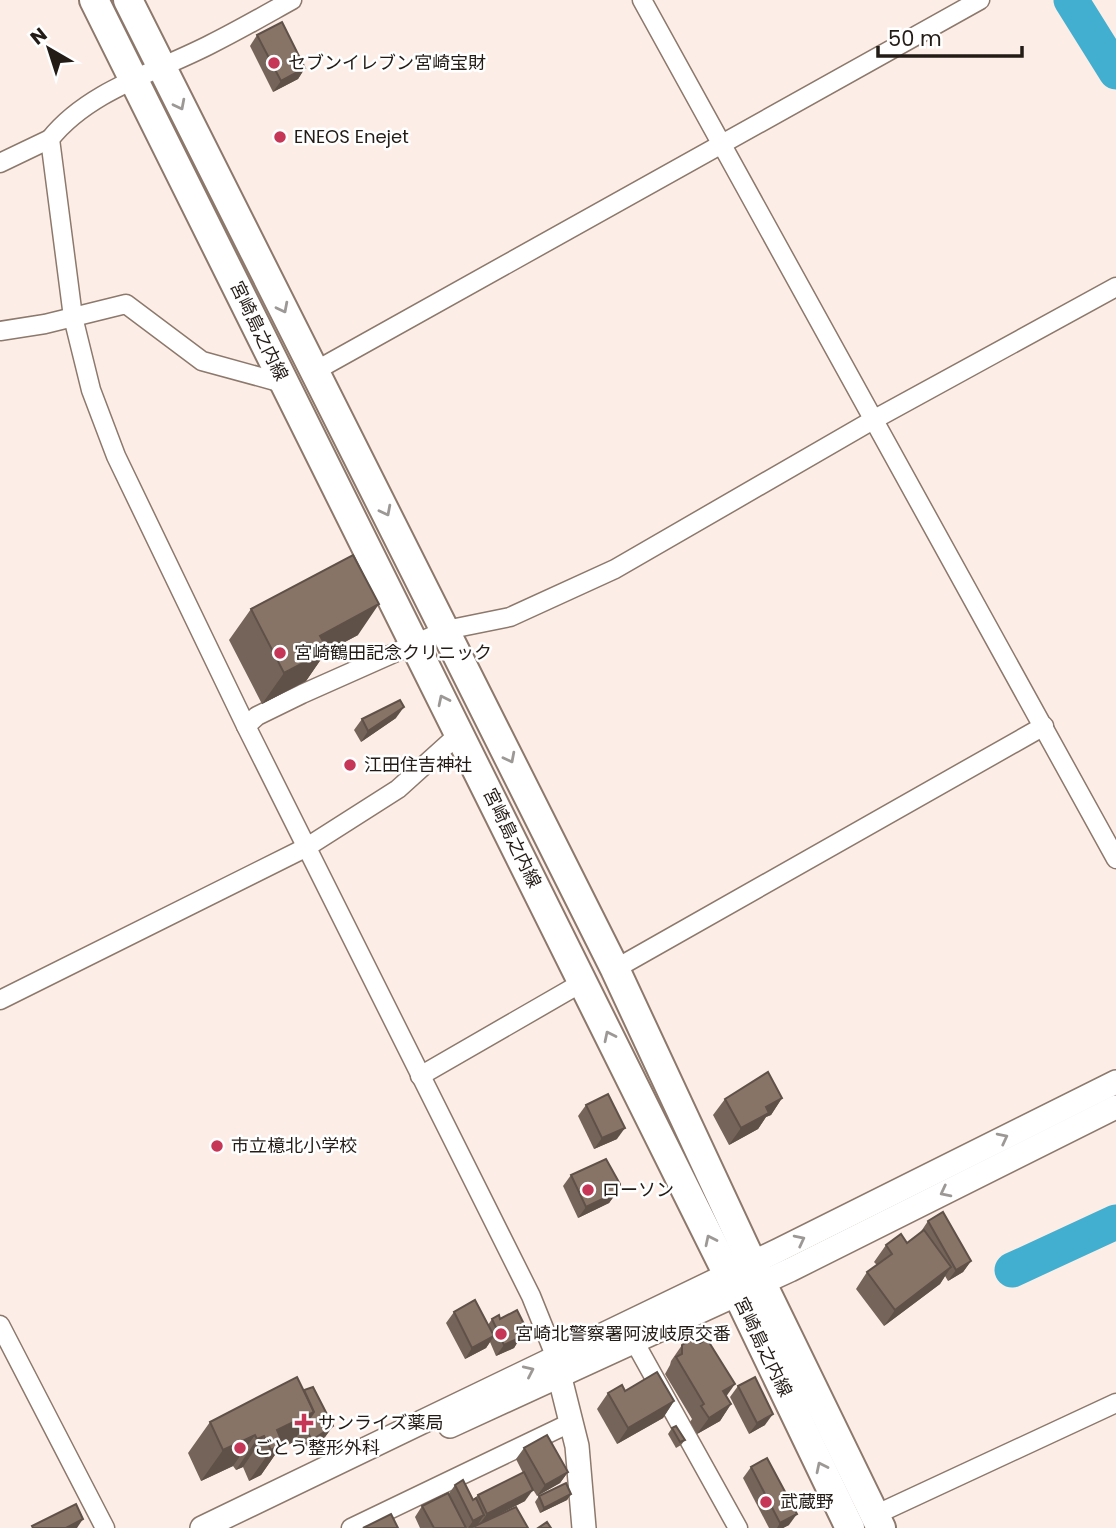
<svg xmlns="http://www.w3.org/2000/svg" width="1116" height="1528" viewBox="0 0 1116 1528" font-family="Poppins,'Noto Sans JP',sans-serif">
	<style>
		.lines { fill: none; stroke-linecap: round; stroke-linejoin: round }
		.river { stroke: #42afd0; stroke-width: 35 }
		.minor-casing { stroke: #8d786c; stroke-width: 21 }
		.tertiary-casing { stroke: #8d786c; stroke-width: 26 }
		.primary-casing { stroke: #8d786c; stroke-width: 32 }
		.minor { stroke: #fff; stroke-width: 18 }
		.tertiary { stroke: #fff; stroke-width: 23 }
		.primary { stroke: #fff; stroke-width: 28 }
		.wall { fill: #756459 }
		.shaded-wall { fill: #5f5148 }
		.building { fill: #887467; stroke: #5f5148; stroke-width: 2 }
		.oneway { stroke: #9c9896 }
		.poi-dot { fill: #c63656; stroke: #fff; stroke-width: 2.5 }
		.labels { text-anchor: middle; stroke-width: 5; stroke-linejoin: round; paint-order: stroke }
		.poi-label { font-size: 18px; fill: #231b16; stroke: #fff; text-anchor: start }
		.street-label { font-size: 18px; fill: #231b16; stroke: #fff }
	</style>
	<rect width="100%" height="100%" fill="#fceee6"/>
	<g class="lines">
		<!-- river -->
		<g class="river">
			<polyline points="1071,0 1116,72"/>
			<polyline points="1012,1270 1116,1222"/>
		</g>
		<defs>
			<g id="minor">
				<path d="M 292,0 C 265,15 239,30 211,44 C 157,72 89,90 50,139 L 73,317 L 91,390 L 116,456 L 246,726 L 531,1296 L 556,1358"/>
				<polyline points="642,0 1116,859"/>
				<polyline points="0,163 50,139"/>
				<polyline points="0,331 45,324 126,304 202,361 286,384"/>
				<polyline points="315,371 980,0"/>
				<polyline points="246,726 257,716 302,694 446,630 510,617 615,569 873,420 1116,287"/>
				<polyline points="615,969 1044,726"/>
				<polyline points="0,1000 307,847 398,789 460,733"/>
				<polyline points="420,1076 583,982"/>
				<polyline points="0,1325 105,1528"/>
				<polyline points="634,1341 738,1528"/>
				<polyline points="875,1515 1116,1403"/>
				<polyline points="351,1528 572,1422"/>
			</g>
			<g id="tertiary">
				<polyline points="556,1362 577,1446 584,1528"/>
				<polyline points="450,1426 790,1270 1116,1107"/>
				<polyline points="202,1528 779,1250 1116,1082"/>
			</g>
			<g id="primary">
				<polyline points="94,0 737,1293 850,1528"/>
				<polyline points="128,0 615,969 752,1263 881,1528"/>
			</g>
		</defs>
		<!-- minor casing -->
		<use href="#minor" class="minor-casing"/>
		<!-- tertiary casing -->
		<use href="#tertiary" class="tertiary-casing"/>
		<!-- primary casing -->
		<use href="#primary" class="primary-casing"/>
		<!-- minor -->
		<use href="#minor" class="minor"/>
		<!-- tertiary -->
		<use href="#tertiary" class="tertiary"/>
		<!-- primary -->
		<use href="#primary" class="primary"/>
	</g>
	<!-- wall -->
	<g class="wall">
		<polygon points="257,35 305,68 298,79 273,92 250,46"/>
		<polygon points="251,609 358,635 326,652 306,681 262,704 229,640"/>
		<polygon points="396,718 361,742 354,730 362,719"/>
		<polygon points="782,1098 771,1115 766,1117 758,1129 729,1145 713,1115 725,1099"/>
		<polygon points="586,1105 617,1139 594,1149 578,1116"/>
		<polygon points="571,1175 617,1192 609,1203 578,1218 563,1186"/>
		<polygon points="928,1221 971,1261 963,1272 948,1281 945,1276 940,1284 884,1326 856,1289 867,1272 877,1265 874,1262 886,1245 907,1243 920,1233"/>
		<polygon points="454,1312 488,1325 492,1319 500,1319 521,1335 514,1348 496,1356 490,1342 486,1348 465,1359 446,1323"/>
		<polygon points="682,1345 726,1396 731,1404 720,1421 697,1434 690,1422 692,1419 665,1374 670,1365 671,1361"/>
		<polygon points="738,1386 765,1425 749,1434 730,1397"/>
		<polygon points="304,1390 333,1426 325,1437 304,1451 297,1437 292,1443 279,1449 261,1475 249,1481 243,1467 236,1470 233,1466 201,1481 188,1453 210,1422"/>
		<polygon points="625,1391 674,1401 663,1418 617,1444 597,1409 608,1393"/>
		<polygon points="672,1428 685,1440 681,1445 676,1448 668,1434"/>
		<polygon points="524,1448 568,1472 560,1483 537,1496 527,1480 525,1501 494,1517 528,1528 420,1528 415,1517 422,1506 448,1495 455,1485 473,1500 478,1495 523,1473 516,1459"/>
		<polygon points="751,1467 789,1525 783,1528 769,1528 743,1478"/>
		<polygon points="571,1494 567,1500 540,1513 535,1502 539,1496"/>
	</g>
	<!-- shaded-wall -->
	<g class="shaded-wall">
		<polygon points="305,68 298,79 273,92 281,81"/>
		<polygon points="379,604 358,635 326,652 306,681 262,704 284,673 320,636"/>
		<polygon points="404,707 396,718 361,742 368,731"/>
		<polygon points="782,1098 771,1115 766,1117 758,1129 729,1145 741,1128 766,1107"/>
		<polygon points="625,1128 617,1139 594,1149 602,1138"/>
		<polygon points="617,1192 609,1203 578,1218 586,1207"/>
		<polygon points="971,1261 963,1272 948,1281 956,1270"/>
		<polygon points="951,1267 940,1284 884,1326 895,1310"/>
		<polygon points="526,1328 519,1338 521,1337 514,1348 496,1356 504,1345 519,1331"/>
		<polygon points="494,1336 486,1348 465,1359 472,1348"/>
		<polygon points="735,1384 723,1401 723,1391"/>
		<polygon points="674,1401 663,1418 617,1444 628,1428"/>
		<polygon points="731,1404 720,1421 697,1434 709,1418"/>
		<polygon points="314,1412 292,1443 279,1449 261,1475 249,1481 271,1450 277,1430"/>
		<polygon points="773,1414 765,1425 749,1434 757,1423"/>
		<polygon points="333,1426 325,1437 304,1451 312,1440"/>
		<polygon points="255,1435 233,1466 201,1481 223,1450"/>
		<polygon points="264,1436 243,1467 236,1470 257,1439"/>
		<polygon points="568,1472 560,1483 537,1496 545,1485"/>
		<polygon points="533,1490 525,1501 479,1525 487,1514"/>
		<polygon points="571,1494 567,1500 540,1513 544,1508"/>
		<polygon points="797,1514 789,1525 783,1528 777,1528 780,1523"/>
		<polygon points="484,1515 477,1526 475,1526 473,1528 468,1528 473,1521"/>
		<polygon points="83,1519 77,1528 66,1528"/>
	</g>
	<!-- building -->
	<g class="building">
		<polygon points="282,22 305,68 281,81 257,35"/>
		<polygon points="353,555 379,604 320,636 328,650 284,673 251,609"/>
		<polygon points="400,700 404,707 368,731 362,719"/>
		<polygon points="768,1072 782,1098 766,1107 769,1113 741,1128 725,1099"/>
		<polygon points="608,1094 625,1128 602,1138 586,1105"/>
		<polygon points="606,1159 620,1184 617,1192 586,1207 571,1175"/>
		<polygon points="943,1212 971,1261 956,1270 928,1221"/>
		<polygon points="924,1230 951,1267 895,1310 867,1272 892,1254 886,1245 901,1234 907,1243"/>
		<polygon points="475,1300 494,1336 472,1348 454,1312"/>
		<polygon points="517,1310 526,1328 519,1331 521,1337 504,1345 492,1319 499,1315 500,1319"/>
		<polygon points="692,1339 700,1343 707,1339 735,1384 723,1391 731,1404 709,1418 701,1406 704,1404 676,1357 682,1354 682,1345"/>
		<polygon points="657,1372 674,1401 628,1428 608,1393 622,1385 625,1391"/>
		<polygon points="297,1377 314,1412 277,1430 283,1444 271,1450 264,1436 257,1439 255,1435 223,1450 210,1422"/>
		<polygon points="755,1377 773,1414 757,1423 738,1386"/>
		<polygon points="313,1387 333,1426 312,1440 304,1426 314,1412 304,1390"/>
		<polygon points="676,1426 685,1440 680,1442 672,1428"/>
		<polygon points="547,1435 568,1472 545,1485 524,1448"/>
		<polygon points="767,1458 797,1514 780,1523 751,1467"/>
		<polygon points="524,1472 533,1490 487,1514 478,1495"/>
		<polygon points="463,1480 473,1500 476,1498 484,1515 473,1521 455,1485"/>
		<polygon points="566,1483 571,1494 544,1508 539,1496"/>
		<polygon points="448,1493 466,1528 434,1528 422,1506"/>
		<polygon points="76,1504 83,1519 66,1528 33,1528 32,1526"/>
		<polygon points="516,1507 528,1528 476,1528 475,1526"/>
		<polygon points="391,1514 398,1528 363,1528"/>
		<polygon points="547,1522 551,1528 538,1528"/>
	</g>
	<!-- one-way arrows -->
	<defs><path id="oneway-chevron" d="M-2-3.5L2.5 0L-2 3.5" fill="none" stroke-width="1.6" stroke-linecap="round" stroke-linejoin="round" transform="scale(1.75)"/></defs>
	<g class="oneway">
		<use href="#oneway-chevron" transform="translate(180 105) rotate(63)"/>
		<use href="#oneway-chevron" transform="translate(283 308) rotate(63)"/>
		<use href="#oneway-chevron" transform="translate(386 511) rotate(63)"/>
		<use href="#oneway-chevron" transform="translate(443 700) rotate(-116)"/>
		<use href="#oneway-chevron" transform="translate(510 758) rotate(63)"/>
		<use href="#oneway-chevron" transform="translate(609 1036) rotate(-116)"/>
		<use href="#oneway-chevron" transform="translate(1003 1138) rotate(-27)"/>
		<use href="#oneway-chevron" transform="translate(945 1192) rotate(153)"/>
		<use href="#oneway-chevron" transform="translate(710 1240) rotate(-116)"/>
		<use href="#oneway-chevron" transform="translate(800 1240) rotate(-27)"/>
		<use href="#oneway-chevron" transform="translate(529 1371) rotate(-25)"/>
		<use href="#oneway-chevron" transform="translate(821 1467) rotate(-116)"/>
	</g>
	<!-- markers -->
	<g class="poi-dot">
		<circle cx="274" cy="63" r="7"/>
		<circle cx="280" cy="137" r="7"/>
		<circle cx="280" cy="653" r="7"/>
		<circle cx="350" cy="765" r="7"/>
		<circle cx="217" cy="1146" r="7"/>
		<circle cx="588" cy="1190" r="7"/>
		<circle cx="501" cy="1334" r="7"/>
		<path d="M300.5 1412.5h7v7h7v7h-7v7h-7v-7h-7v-7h7z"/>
		<circle cx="240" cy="1448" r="7"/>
		<circle cx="766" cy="1502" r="7"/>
	</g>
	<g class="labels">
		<!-- poi labels -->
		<g class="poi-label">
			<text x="288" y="69">セブンイレブン宮崎宝財</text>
			<text x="294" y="143">ENEOS Enejet</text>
			<text x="294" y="659">宮崎鶴田記念クリニック</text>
			<text x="364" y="771">江田住吉神社</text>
			<text x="231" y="1152">市立檍北小学校</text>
			<text x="602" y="1196">ローソン</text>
			<text x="515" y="1340">宮崎北警察署阿波岐原交番</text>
			<text x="318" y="1429">サンライズ薬局</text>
			<text x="254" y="1454">ごとう整形外科</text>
			<text x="780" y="1508">武蔵野</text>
		</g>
		<!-- street labels -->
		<g class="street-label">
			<text transform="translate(259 331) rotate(64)" y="6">宮崎島之内線</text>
			<text transform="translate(512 838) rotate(64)" y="6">宮崎島之内線</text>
			<text transform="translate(763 1347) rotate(64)" y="6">宮崎島之内線</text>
		</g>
	</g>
	<!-- north arrow -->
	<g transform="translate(49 49) rotate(321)" stroke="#ffffff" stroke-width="5" paint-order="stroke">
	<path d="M0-5L12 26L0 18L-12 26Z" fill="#231b16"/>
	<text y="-10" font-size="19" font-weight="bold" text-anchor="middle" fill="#231b16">N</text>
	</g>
	<!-- scale -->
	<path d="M878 46v10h144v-10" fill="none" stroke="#231b16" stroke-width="3.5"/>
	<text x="888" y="46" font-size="21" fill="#231b16" stroke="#ffffff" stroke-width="5" paint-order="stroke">50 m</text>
</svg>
